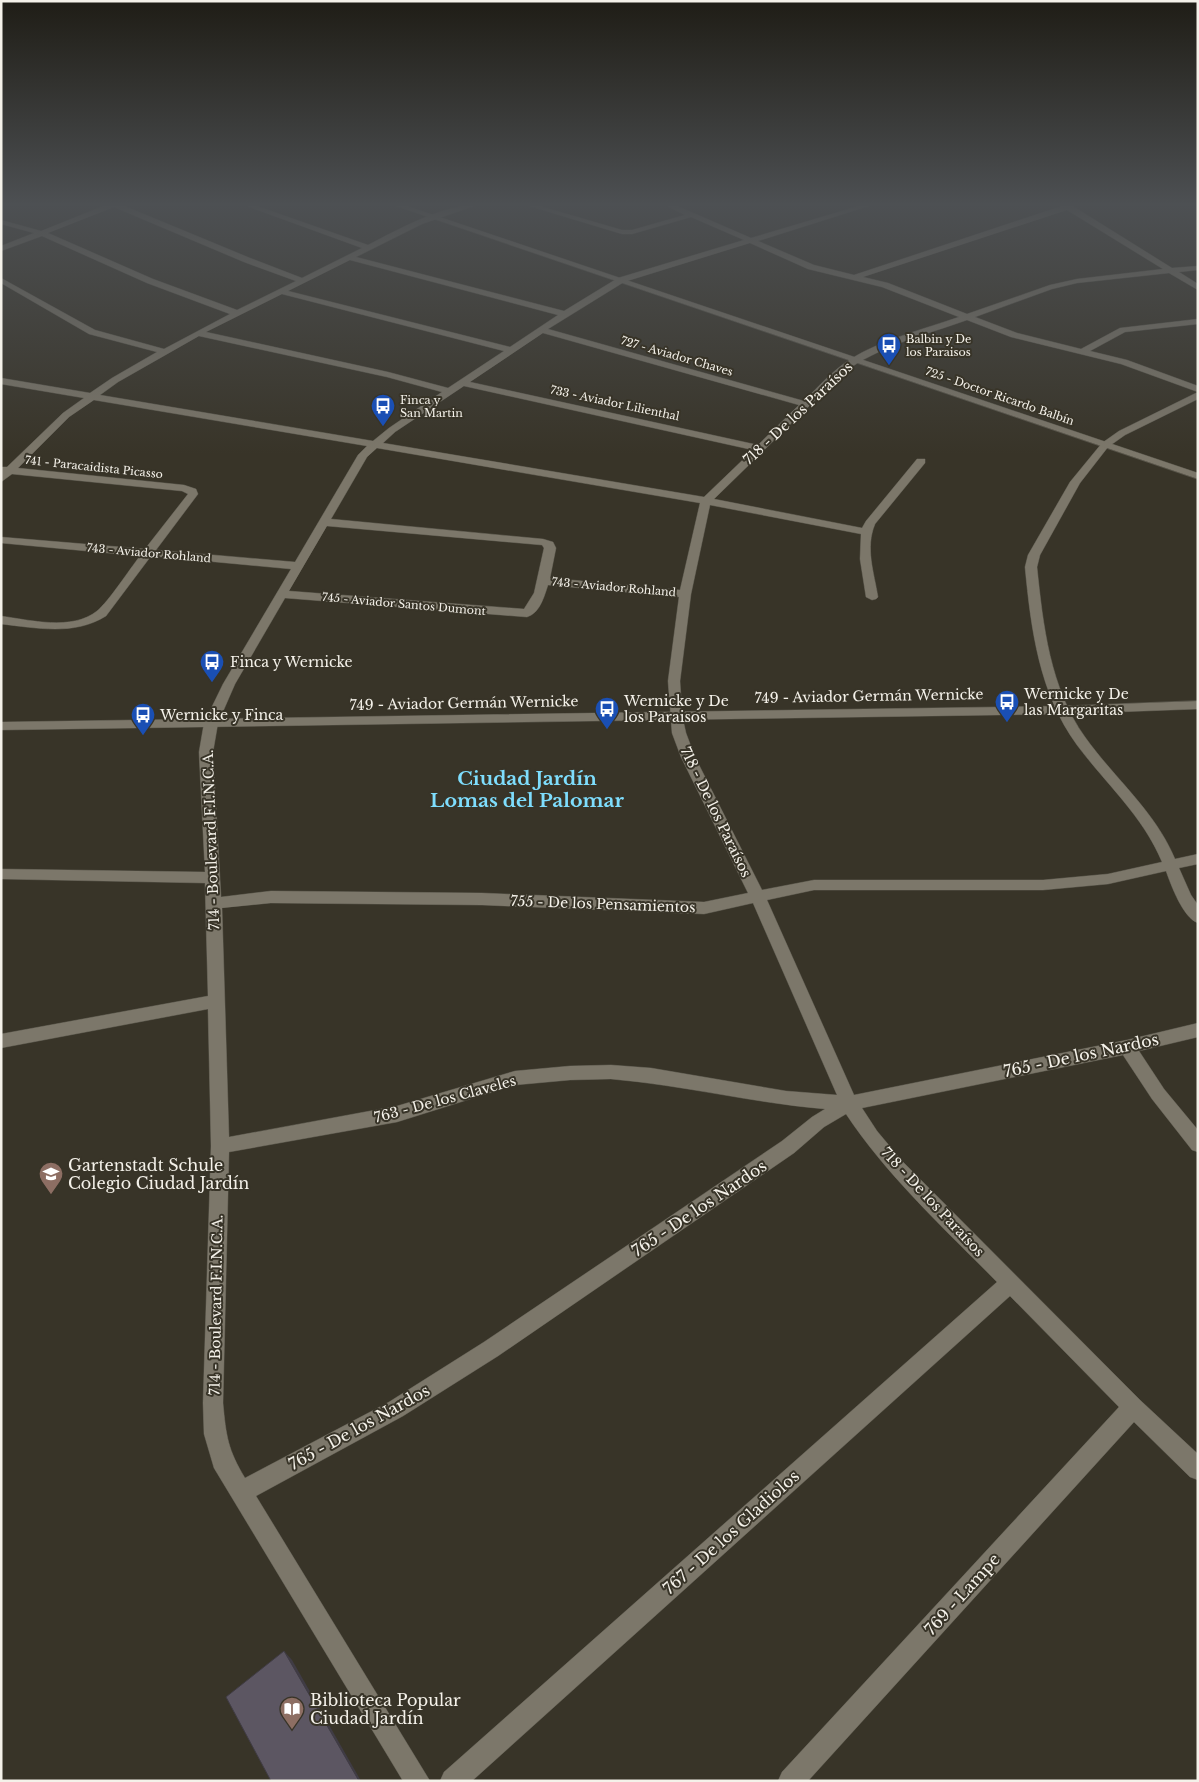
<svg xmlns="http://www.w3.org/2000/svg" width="1199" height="1782" viewBox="0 0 1199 1782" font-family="'Libre Baskerville',serif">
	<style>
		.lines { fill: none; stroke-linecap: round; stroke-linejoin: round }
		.street-casing { stroke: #565348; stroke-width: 1 }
		.secondary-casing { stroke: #565348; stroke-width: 1 }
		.street { fill: #7c776a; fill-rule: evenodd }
		.secondary { fill: #7c776a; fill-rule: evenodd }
		.shaded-wall { fill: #403c45 }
		.building { fill: #5c5662; stroke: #403c45 }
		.labels { text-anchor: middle; stroke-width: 4; stroke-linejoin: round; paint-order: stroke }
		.far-poi-label { font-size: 11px; fill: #f4f1e9; stroke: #383428; text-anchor: start }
		.far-street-label { font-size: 11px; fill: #f4f1e9; stroke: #383428 }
		.street-label { font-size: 14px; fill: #f4f1e9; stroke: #383428 }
		.poi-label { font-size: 14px; fill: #f4f1e9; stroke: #383428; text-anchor: start }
		.near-street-label { font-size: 16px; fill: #f4f1e9; stroke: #383428 }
		.near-poi-label { font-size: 16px; fill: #f4f1e9; stroke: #383428; text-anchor: start }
		.district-label { font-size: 19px; font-weight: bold; fill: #7eddfd; stroke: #383428 }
	</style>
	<rect width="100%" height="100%" fill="#383428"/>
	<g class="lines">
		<defs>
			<path id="street" d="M 106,205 L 122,205 L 250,258 L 302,278 L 362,248 L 244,205 L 254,205 L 368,245 C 399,229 442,205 477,205 L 422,224 L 356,257 L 564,311 L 618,278 L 744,240 L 691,217 L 632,234 L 622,234 L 526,205 L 536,205 L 622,230 L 632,230 L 685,215 L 665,205 L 675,205 L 751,238 L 862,205 L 872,205 L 758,241 L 814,265 L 854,275 L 1065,205 L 1071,205 L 1172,268 L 1198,266 L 1198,270 L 1179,272 L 1198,284 L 1198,290 L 1169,273 L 1077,283 L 1052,289 L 975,317 L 1017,333 L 1081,349 L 1120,328 L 1198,319 L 1198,324 L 1125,332 L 1090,351 L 1127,360 L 1198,386 L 1198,392 L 1121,364 L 1011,337 L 967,320 C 925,335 879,346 843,373 L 714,499 L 862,528 L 866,521 L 917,459 L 925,459 L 925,463 L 875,524 C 865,548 874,572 878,597 L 876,599 L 872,600 L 866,597 L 860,559 L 861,534 L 710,505 L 691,594 L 680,681 L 682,715 L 686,733 L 695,757 L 762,890 L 814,880 L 1043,880 L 1108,874 L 1162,862 C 1143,816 1106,784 1077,745 C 1039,693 1031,629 1025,567 L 1028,555 L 1070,482 L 1102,443 L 1119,431 L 1198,392 L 1198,399 L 1125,435 L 1108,447 L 1080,483 L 1040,555 L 1037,567 C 1043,625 1050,688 1085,737 C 1115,779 1155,811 1175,859 L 1198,854 L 1198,864 L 1179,868 L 1191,895 L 1198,905 L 1198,923 C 1183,918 1171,885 1166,871 L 1108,884 L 1043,890 L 814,890 L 767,900 L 854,1095 L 1127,1040 L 1198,1023 L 1198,1037 L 1139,1051 L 1164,1089 L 1198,1130 L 1198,1152 L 1192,1150 L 1152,1099 L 1123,1055 L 862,1108 L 877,1131 L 903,1162 L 1140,1400 L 1198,1454 L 1198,1480 L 1190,1477 L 1134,1422 L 808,1781 L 778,1781 L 782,1772 L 1119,1407 L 1010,1296 L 472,1781 L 440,1781 L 444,1772 L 997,1282 C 944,1228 888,1177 846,1114 L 824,1127 L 794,1153 L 498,1356 L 403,1416 L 256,1496 L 430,1781 L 403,1781 L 214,1468 L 204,1434 L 203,1403 L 211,1146 L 208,1009 L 1,1048 L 1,1034 L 208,996 L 205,883 L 1,879 L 1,869 L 205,872 L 199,752 L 204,723 L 223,684 L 291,569 L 151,556 L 106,616 C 74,636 37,628 1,624 L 1,616 C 30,620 72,631 97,611 C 109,601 129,570 140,556 L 1,543 L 1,537 L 145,549 L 188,494 L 182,491 L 12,474 L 1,482 L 1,467 L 7,467 L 63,413 L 84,398 L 1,384 L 1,378 L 90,393 L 112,378 L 157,352 L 89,334 L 1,283 L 1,278 L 95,330 L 164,349 L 230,314 L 147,283 L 42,236 L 1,251 L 1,246 L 34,233 L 1,224 L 1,220 L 41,231 ZM 114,207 L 244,262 L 296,281 L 237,310 L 153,279 L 48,233 ZM 1067,210 L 1163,269 L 1077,279 L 1050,285 L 967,314 L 888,283 L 863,277 ZM 750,243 L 808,269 L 882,287 L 959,317 C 927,328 878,341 851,359 C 833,370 819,386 804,401 L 548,329 L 624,282 ZM 350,260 L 558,315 L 510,347 L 288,291 ZM 282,294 L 504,351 L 448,388 L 388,372 L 206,332 ZM 543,333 L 799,405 L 758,445 L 470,382 ZM 199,336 L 387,377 L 442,392 L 389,428 L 373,441 L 100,395 L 118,382 ZM 464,386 L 753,450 L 704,497 L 383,443 L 395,432 ZM 94,400 L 367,446 L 358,455 L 295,562 L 156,550 L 198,494 L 196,489 L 184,485 L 18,468 L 69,417 ZM 377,448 L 700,503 L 680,590 L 550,578 L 556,548 L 553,542 L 543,539 L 331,519 L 367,457 ZM 327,526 L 542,545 L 544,548 L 534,593 L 524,609 L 289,591 ZM 548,585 L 679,597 L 668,681 L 672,733 L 681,757 L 748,893 L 704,902 L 482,893 L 271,891 L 221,897 L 213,752 L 218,723 L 235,684 L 285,598 L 527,617 C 540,613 544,597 548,585 ZM 271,903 L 482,905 L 704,914 L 753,903 L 837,1095 L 786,1091 L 651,1068 L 611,1065 L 570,1066 L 515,1071 L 397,1106 L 229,1137 L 222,908 ZM 611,1079 C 683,1085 753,1103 825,1109 L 812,1117 L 782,1141 L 484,1342 L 389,1402 L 245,1478 C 228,1450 226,1436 223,1403 L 229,1152 L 397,1122 L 515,1085 L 570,1080 Z"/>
			<g id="secondary">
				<polygon points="393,205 404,205 1198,473 1198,479"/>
				<polygon points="1198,701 1198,709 1062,714 1,730 1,722 1062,706"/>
			</g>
		</defs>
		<!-- street casing -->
		<use href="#street" class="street-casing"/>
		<!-- secondary casing -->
		<use href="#secondary" class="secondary-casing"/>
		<!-- street -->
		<use href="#street" class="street"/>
		<!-- secondary -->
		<use href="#secondary" class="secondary"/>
	</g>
	<!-- shaded-wall -->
	<polygon class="shaded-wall" points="284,1651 292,1660 361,1781 359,1781"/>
	<!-- building -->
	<polygon class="building" points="284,1651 359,1781 271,1781 226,1697"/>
	<!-- sky -->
	<linearGradient id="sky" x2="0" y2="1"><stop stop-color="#1f1d16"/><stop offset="0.45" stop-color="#4d5053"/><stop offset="1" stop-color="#4d5053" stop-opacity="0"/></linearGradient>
	<rect width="1199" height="454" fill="url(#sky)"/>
	<!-- icons -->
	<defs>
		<symbol id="bus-pin" viewBox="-11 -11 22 30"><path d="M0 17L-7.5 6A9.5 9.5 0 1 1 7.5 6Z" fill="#1a4fb4" stroke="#383428"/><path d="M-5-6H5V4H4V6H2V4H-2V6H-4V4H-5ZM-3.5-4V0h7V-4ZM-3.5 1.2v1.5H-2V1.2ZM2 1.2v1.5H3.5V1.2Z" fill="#fff"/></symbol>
		<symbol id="school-pin" viewBox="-11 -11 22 30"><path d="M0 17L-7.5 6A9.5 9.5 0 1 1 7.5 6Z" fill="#8d6e63" stroke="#383428"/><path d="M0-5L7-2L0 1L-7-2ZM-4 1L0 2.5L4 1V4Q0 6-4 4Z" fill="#fff"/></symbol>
		<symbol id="library-pin" viewBox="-11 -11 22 30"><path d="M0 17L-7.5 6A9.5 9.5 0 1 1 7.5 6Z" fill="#8d6e63" stroke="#383428"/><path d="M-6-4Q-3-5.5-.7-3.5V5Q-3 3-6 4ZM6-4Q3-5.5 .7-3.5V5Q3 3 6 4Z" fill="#fff"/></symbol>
	</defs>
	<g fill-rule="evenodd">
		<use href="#bus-pin" x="875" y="331" width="28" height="38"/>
		<use href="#bus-pin" x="369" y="392" width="28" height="38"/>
		<use href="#bus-pin" x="198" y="648" width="28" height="38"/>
		<use href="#bus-pin" x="993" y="688" width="28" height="38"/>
		<use href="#bus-pin" x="593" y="695" width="28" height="38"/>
		<use href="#bus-pin" x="129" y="701" width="28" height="38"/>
		<use href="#school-pin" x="37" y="1160" width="28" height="38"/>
		<use href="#library-pin" x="278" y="1695" width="28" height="38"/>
	</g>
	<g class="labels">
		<!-- far-poi labels -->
		<g class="far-poi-label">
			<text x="906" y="343">Balbin y De<tspan x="906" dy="13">los Paraisos</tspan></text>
			<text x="400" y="404">Finca y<tspan x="400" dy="13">San Martin</tspan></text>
		</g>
		<!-- far-street labels -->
		<g class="far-street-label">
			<text transform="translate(677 356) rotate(16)" y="4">727 - Aviador Chaves</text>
			<text transform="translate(1000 396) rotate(19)" y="4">725 - Doctor Ricardo Balbín</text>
			<text transform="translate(615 403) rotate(12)" y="4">733 - Aviador Lilienthal</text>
			<text transform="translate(94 467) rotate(6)" y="4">741 - Paracaidista Picasso</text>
			<text transform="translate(149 553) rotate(5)" y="4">743 - Aviador Rohland</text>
			<text transform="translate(614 587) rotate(5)" y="4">743 - Aviador Rohland</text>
			<text transform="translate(404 604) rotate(5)" y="4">745 - Aviador Santos Dumont</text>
		</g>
		<!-- street labels -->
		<g class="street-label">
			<text transform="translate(798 413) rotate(-43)" y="5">718 - De los Paraísos</text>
			<text transform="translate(869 696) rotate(-1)" y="5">749 - Aviador Germán Wernicke</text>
			<text transform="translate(464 703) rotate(-1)" y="5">749 - Aviador Germán Wernicke</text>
			<text transform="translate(716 812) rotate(64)" y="5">718 - De los Paraísos</text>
			<text transform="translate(211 840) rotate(-92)" y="5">714 - Boulevard F.I.N.C.A.</text>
			<text transform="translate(603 904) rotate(2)" y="5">755 - De los Pensamientos</text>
			<text transform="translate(445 1099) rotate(-15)" y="5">763 - De los Claveles</text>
			<text transform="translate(933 1202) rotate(47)" y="5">718 - De los Paraísos</text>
			<text transform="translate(216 1305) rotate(-89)" y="5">714 - Boulevard F.I.N.C.A.</text>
		</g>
		<!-- poi labels -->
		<g class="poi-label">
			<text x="230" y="667">Finca y Wernicke</text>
			<text x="1024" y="699">Wernicke y De<tspan x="1024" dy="16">las Margaritas</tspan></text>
			<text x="624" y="706">Wernicke y De<tspan x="624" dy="16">los Paraisos</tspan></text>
			<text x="160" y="720">Wernicke y Finca</text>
		</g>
		<!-- near-street labels -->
		<g class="near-street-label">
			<text transform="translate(1081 1055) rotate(-12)" y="6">765 - De los Nardos</text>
			<text transform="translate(699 1208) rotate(-34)" y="6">765 - De los Nardos</text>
			<text transform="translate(359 1427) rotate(-29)" y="6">765 - De los Nardos</text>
			<text transform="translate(731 1532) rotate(-42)" y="6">767 - De los Gladiolos</text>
			<text transform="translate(962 1594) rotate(-48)" y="6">769 - Lampe</text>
		</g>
		<!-- near-poi labels -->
		<g class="near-poi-label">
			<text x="68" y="1171">Gartenstadt Schule<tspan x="68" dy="18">Colegio Ciudad Jardín</tspan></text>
			<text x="310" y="1706">Biblioteca Popular<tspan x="310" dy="18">Ciudad Jardín</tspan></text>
		</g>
		<!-- district labels -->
		<g class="district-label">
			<text x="527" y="785">Ciudad Jardín<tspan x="527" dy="22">Lomas del Palomar</tspan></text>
		</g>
	</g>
	<!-- border -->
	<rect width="1199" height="1782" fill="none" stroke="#f4f1e9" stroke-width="5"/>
</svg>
